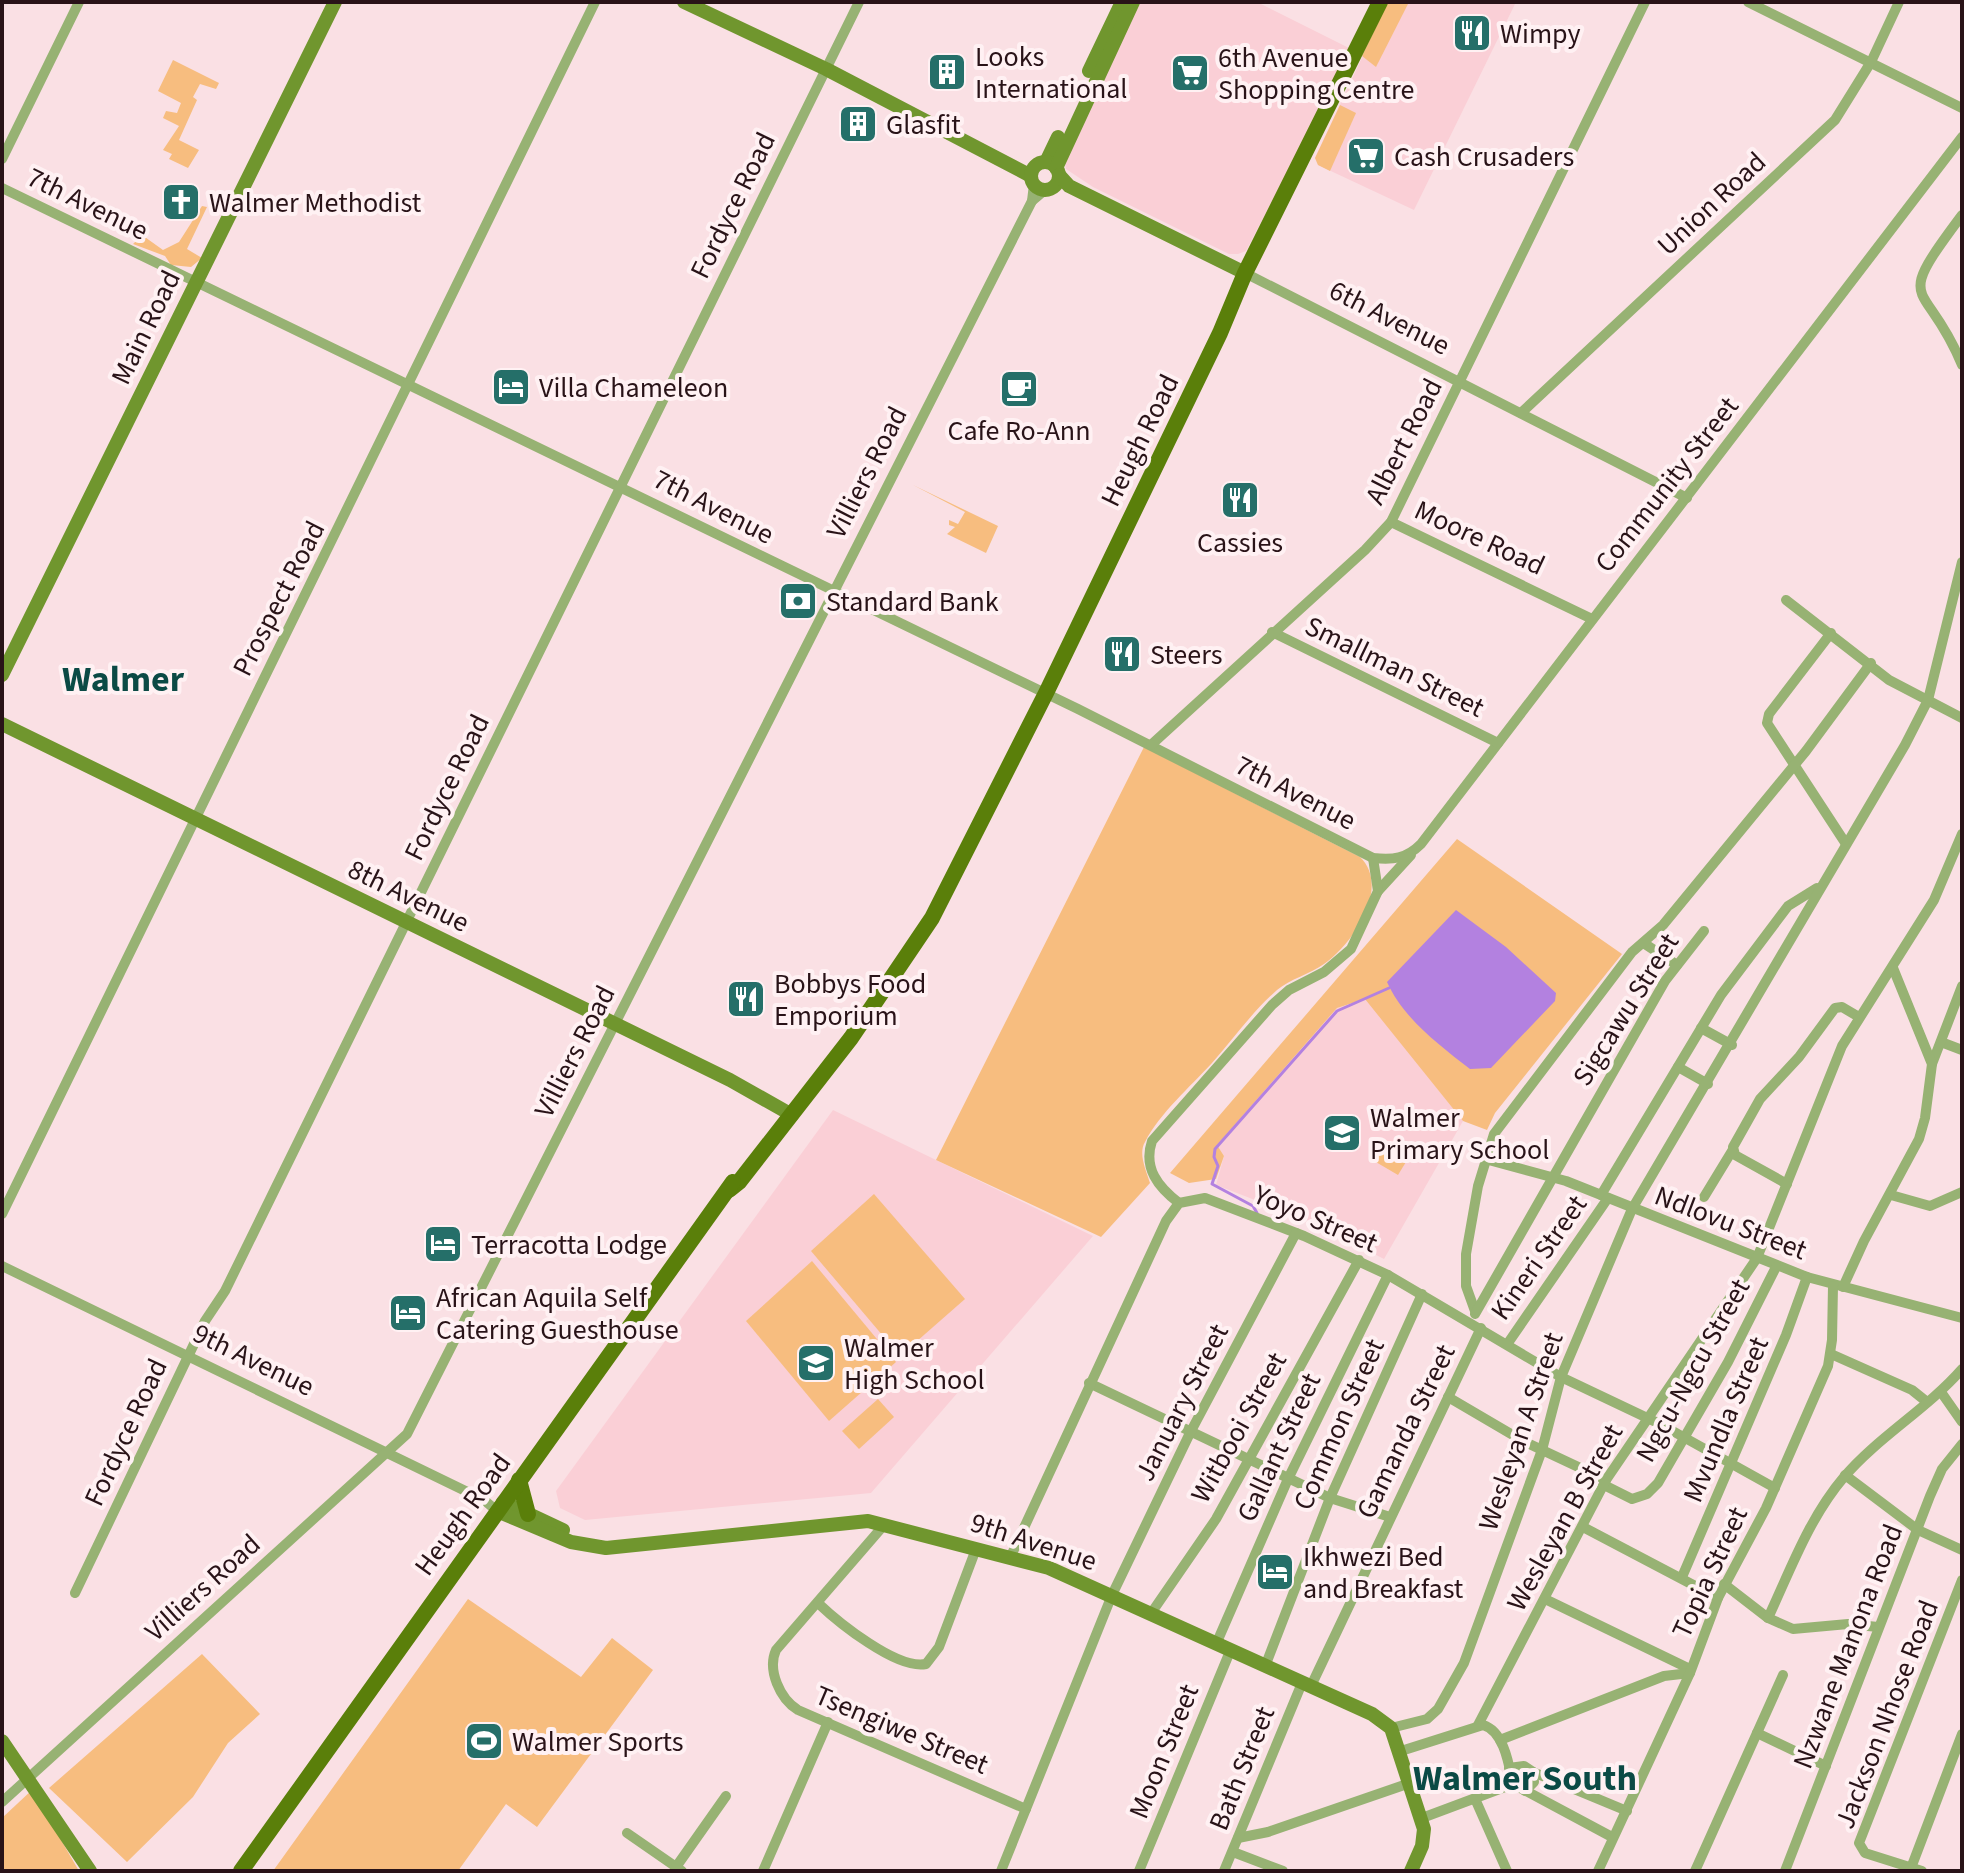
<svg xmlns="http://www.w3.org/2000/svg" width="1964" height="1873" viewBox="0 0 1964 1873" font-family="'Source Sans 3',sans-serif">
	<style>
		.built { fill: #facfd6 }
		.green { fill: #f7bd7f }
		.water { fill: #b381e0 }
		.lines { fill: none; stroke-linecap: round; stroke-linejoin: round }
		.stream { stroke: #b381e0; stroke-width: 3 }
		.street { stroke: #97b273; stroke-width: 10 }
		.secondary { stroke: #70962e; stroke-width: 14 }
		.primary { stroke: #5a7f0a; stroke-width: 16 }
		.labels { text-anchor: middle; stroke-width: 8; stroke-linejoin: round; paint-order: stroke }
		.poi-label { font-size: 28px; fill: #291318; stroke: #fff1f3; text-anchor: start }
		.street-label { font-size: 28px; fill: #291318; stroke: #fff1f3 }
		.district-label { font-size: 36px; font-weight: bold; fill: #0b4a45; stroke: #fff1f3 }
	</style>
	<rect width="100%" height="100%" fill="#fae0e4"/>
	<!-- built -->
	<g class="built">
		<polygon points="1137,2 1257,2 1351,49 1246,251 1238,254 1229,254 1093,187 1066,169 1064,160"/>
		<polygon points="1388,2 1516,2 1414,210 1318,165 1315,158"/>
		<polygon points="1366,999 1463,1121 1384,1259 1310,1221 1216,1185 1224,1156 1217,1145 1337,1008"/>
		<polygon points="833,1110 1093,1236 871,1493 585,1520 560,1508 556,1491"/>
	</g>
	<!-- green -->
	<g class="green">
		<polygon points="1388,2 1409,2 1376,67 1362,56"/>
		<polygon points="173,60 219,83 216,89 200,84 193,97 197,100 179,140 199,150 188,168 169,159 172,154 163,150 179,126 163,118 166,111 177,113 181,103 158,91"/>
		<polygon points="1340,105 1356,113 1330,171 1318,165 1315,158"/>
		<polygon points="202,206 207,207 187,249 202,258 191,267 171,265 165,256 133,244 142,235 163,250 179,242"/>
		<polygon points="913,485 998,526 986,553 947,534 955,527 949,525 949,520 958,524 965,512"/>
		<path d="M 1144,747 L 1360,857 C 1391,887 1354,943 1324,964 C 1310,974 1290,979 1277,990 C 1253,1011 1233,1039 1212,1063 C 1190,1087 1160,1113 1145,1142 C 1138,1154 1146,1170 1150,1183 L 1101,1237 L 936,1160 Z"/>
		<polygon points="1457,839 1622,954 1495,1113 1487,1130 1463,1121 1365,999 1337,1008 1217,1145 1224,1156 1216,1179 1189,1183 1170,1173"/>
		<polygon points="1379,1140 1409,1157 1398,1175 1369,1158"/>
		<polygon points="874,1194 965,1299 900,1356 811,1251"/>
		<polygon points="812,1261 896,1362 829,1421 746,1321"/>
		<polygon points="878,1399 894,1417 859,1449 842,1431"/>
		<polygon points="468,1599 581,1677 612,1638 653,1670 537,1827 506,1804 458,1871 273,1871"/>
		<polygon points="202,1654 260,1714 228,1743 193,1797 127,1862 49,1788"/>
		<polygon points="32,1790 79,1871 2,1871 2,1818"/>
	</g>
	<!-- water -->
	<path class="water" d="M 1456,910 L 1506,947 L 1556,993 L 1555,1001 L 1491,1068 L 1470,1069 C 1439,1045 1403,1018 1387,982 Z"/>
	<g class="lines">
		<!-- stream -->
		<polyline class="stream" points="1257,1213 1253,1206 1212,1184 1218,1166 1214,1157 1215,1149 1337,1011 1389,988"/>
		<!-- street -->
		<g class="street">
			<polyline points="1748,2 1962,108"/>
			<polyline points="2,159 79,2"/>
			<path d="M 2,188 L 1078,709 L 1373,858 C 1393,860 1406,859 1421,844 L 1962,137"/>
			<polyline points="1032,201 1045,190"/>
			<path d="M 1962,215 C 1890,311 1926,276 1962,365"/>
			<polyline points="1245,273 1687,498"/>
			<polyline points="1521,413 1835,120 1871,62 1899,2"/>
			<polyline points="1391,522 1592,619"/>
			<polyline points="1786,600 1889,680 1962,718"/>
			<polyline points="1272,632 1498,743"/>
			<polyline points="1831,633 1769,714 1767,723 1846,844"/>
			<polyline points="1151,745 1365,550 1391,522 1645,2"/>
			<polyline points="1378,891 1411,855"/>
			<polyline points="1645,944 1677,965"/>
			<polyline points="1701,1028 1732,1045"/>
			<polyline points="1941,1042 1962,1050"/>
			<polyline points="1932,1064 1962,986"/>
			<polyline points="1678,1067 1708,1084"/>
			<polyline points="1485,1159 1566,1181 1807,1277 1962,1318"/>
			<polyline points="1787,1184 1735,1155 1733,1147 1760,1099 1799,1057 1835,1008 1842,1007 1859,1017"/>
			<polyline points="1601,1195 1721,995 1788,906 1817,888"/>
			<polyline points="1891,1195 1930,1206 1962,1192"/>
			<polyline points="1704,1197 1732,1151"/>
			<path d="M 1179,1203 C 1158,1187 1143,1168 1152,1141 L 1272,1005 L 1289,990 L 1324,972 L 1351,949 L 1378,891 L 1373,858"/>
			<polyline points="2,1214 595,2"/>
			<polyline points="2,1266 484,1500 497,1511"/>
			<polyline points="1843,1287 1864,1241 1919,1139 1925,1118 1932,1064 1893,968"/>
			<polyline points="1475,1311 1466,1286 1466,1254 1478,1186 1494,1134 1632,952 1663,925 1806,751 1871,663"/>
			<polyline points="1475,1314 1665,981 1704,931"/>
			<polyline points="1508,1343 1608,1198"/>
			<polyline points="1831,1354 1912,1390 1927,1402"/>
			<polyline points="1089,1383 1330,1498 1390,1517"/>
			<polyline points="1941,1392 1962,1422"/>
			<polyline points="1448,1397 1523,1441 1606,1480"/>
			<polyline points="1845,1475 1918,1530 1962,1550"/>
			<polyline points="1604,1485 1632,1499 1647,1494 1658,1483 1728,1362 1776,1267"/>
			<path d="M 884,1525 L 776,1650 C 767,1670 780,1699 798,1710 L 1026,1809"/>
			<polyline points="1583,1527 1718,1598"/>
			<polyline points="1010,1558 1166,1221 1179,1203 1205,1198 1304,1236 1388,1275 1561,1377 1660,1424 1775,1488"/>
			<polyline points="1682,1577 1786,1335 1807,1277"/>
			<polyline points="1724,1584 1768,1618 1793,1629 1848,1624 1878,1627"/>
			<polyline points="75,1593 205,1321 225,1291 275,1189 859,2"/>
			<polyline points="1545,1599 1690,1669"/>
			<path d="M 818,1603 C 838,1622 897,1670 926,1664 L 939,1647 L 976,1549"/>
			<polyline points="1152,1612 1216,1519 1359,1260"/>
			<path d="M 1768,1618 C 1790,1571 1809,1518 1844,1477 C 1878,1437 1927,1409 1962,1369"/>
			<polyline points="1217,1642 1288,1479 1388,1275"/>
			<polyline points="1266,1664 1330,1498 1422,1294"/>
			<polyline points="1311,1686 1481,1328"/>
			<polyline points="1478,1725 1606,1480 1757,1258 1842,1046 1934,900 1962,834"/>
			<polyline points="1391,1728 1427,1719 1438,1709 1464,1663 1542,1450 1561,1377 1632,1209 1905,745 1928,700 1962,562"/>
			<polyline points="1757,1733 1826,1766"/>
			<polyline points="1500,1740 1664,1676 1690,1673"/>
			<path d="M 1401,1751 L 1483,1725 C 1504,1731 1509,1765 1513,1784 L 1422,1818"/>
			<polyline points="1509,1768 1524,1766 1533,1772 1534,1782 1525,1791"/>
			<polyline points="1533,1772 1627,1811"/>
			<polyline points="1513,1784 1612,1837"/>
			<polyline points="1476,1801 1507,1871"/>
			<polyline points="2,1802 407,1434 1032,201 1034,184"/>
			<polyline points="627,1833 682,1871"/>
			<polyline points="1238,1838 1268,1832 1410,1783"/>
			<polyline points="1233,1852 1283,1871"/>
			<polyline points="676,1867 726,1796"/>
			<polyline points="1911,1868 1962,1734"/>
			<polyline points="763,1871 828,1722"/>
			<polyline points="1001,1871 1112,1595 1190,1433 1296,1233"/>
			<polyline points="1139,1871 1231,1649"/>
			<polyline points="1224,1871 1302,1683"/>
			<polyline points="1598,1871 1690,1673 1718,1598 1766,1508 1828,1366 1832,1340 1833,1286"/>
			<polyline points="1695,1871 1783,1675"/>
			<polyline points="1785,1871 1930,1496 1942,1469 1962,1444"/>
			<polyline points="1922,1871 1865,1853 1859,1843 1962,1580"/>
		</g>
		<!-- secondary -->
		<g class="secondary">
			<polyline points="684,2 826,69 1031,176"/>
			<polyline points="1089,71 1122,2"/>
			<polyline points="1046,162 1058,137"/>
			<circle cx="1045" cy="176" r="14"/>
			<polyline points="1056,168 1133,2"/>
			<polyline points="1059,175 1069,186 1245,273"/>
			<polyline points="2,675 335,2"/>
			<polyline points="2,724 730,1080 792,1115"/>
			<polyline points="503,1502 563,1530"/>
			<polyline points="497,1511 571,1542 606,1548 868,1521 1049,1568 1372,1714 1391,1728 1424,1829 1422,1846 1411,1871"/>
			<polyline points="2,1741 90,1871"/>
		</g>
		<!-- primary -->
		<g class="primary">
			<polyline points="729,1190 739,1182 851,1038 932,918 1046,693 1220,333 1245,273 1380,2"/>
			<polyline points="519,1480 528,1514"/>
			<polyline points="241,1871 733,1182"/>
		</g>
	</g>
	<!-- icons -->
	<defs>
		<symbol id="restaurant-square" viewBox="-11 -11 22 22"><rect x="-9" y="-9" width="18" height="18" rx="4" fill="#256f69" stroke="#fff1f3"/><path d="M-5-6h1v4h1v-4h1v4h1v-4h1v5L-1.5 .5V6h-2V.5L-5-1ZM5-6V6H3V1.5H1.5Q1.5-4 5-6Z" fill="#fff"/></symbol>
		<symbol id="building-square" viewBox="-11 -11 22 22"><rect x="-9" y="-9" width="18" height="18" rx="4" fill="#256f69" stroke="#fff1f3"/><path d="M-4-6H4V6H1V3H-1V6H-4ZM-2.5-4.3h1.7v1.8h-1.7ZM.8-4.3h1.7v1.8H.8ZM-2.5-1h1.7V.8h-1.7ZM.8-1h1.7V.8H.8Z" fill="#fff"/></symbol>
		<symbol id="supermarket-square" viewBox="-11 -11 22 22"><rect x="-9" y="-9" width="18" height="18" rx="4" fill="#256f69" stroke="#fff1f3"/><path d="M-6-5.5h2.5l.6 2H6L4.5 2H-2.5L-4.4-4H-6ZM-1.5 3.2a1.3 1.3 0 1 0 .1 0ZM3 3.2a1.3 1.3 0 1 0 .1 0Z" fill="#fff"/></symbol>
		<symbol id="church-square" viewBox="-11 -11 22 22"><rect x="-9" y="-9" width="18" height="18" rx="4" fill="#256f69" stroke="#fff1f3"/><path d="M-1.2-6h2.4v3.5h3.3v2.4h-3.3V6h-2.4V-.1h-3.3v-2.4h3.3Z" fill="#fff"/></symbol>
		<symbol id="hotel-square" viewBox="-11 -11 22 22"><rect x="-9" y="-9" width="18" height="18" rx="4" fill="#256f69" stroke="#fff1f3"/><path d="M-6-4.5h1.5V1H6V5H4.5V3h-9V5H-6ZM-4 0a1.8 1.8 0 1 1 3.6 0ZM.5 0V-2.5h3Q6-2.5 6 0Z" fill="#fff"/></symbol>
		<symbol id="cafe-square" viewBox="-11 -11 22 22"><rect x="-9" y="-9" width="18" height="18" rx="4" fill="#256f69" stroke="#fff1f3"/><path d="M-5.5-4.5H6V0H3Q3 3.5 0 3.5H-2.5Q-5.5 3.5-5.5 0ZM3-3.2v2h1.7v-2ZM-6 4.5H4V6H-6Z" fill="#fff"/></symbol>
		<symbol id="bank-square" viewBox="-11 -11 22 22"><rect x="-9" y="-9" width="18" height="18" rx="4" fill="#256f69" stroke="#fff1f3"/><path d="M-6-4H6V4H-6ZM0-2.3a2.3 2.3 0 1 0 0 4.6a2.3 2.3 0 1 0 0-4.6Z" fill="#fff"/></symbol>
		<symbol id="school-square" viewBox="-11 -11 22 22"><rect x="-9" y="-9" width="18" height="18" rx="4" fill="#256f69" stroke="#fff1f3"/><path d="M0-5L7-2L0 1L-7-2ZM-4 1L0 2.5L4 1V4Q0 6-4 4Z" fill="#fff"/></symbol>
		<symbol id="stadium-square" viewBox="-11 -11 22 22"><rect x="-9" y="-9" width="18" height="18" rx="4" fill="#256f69" stroke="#fff1f3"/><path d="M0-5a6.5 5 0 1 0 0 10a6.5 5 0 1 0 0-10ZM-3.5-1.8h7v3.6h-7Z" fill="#fff"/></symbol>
	</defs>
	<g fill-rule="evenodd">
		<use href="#restaurant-square" x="1450" y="11" width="44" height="44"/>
		<use href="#building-square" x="925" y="50" width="44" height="44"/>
		<use href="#supermarket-square" x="1168" y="51" width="44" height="44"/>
		<use href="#building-square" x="836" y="102" width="44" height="44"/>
		<use href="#supermarket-square" x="1344" y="134" width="44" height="44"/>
		<use href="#church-square" x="159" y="180" width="44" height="44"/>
		<use href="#hotel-square" x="489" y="365" width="44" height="44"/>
		<use href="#cafe-square" x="997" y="367" width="44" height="44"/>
		<use href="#restaurant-square" x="1218" y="478" width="44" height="44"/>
		<use href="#bank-square" x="776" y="579" width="44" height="44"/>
		<use href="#restaurant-square" x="1100" y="632" width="44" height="44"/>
		<use href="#restaurant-square" x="724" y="977" width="44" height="44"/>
		<use href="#school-square" x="1320" y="1111" width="44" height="44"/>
		<use href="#hotel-square" x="421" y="1222" width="44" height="44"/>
		<use href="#hotel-square" x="386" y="1291" width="44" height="44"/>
		<use href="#school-square" x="794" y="1341" width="44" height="44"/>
		<use href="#hotel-square" x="1253" y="1550" width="44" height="44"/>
		<use href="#stadium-square" x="462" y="1719" width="44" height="44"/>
	</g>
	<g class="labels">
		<!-- poi labels -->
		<g class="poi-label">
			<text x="1500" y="43">Wimpy</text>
			<text x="975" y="66">Looks<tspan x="975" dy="32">International</tspan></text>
			<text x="1218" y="67">6th Avenue<tspan x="1218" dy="32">Shopping Centre</tspan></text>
			<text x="886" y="134">Glasfit</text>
			<text x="1394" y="166">Cash Crusaders</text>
			<text x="209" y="212">Walmer Methodist</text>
			<text x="539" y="397">Villa Chameleon</text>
			<text x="1019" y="440" text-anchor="middle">Cafe Ro-Ann</text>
			<text x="1240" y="552" text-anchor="middle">Cassies</text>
			<text x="826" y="611">Standard Bank</text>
			<text x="1150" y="664">Steers</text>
			<text x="774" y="993">Bobbys Food<tspan x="774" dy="32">Emporium</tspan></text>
			<text x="1370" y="1127">Walmer<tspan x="1370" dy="32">Primary School</tspan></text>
			<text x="471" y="1254">Terracotta Lodge</text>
			<text x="436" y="1307">African Aquila Self<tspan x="436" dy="32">Catering Guesthouse</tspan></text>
			<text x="844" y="1357">Walmer<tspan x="844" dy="32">High School</tspan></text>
			<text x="1303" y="1566">Ikhwezi Bed<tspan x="1303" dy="32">and Breakfast</tspan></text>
			<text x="512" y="1751">Walmer Sports</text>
		</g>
		<!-- street labels -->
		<g class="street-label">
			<text transform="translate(88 203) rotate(26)" y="10">7th Avenue</text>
			<text transform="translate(1711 203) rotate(-43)" y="10">Union Road</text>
			<text transform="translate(732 205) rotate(-64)" y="10">Fordyce Road</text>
			<text transform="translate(1390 317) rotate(27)" y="10">6th Avenue</text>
			<text transform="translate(145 327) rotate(-64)" y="10">Main Road</text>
			<text transform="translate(1139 440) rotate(-64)" y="10">Heugh Road</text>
			<text transform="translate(1403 441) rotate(-63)" y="10">Albert Road</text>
			<text transform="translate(866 472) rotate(-63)" y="10">Villiers Road</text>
			<text transform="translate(1666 484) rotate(-52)" y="10">Community Street</text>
			<text transform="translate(714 506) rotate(27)" y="10">7th Avenue</text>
			<text transform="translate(1480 537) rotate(25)" y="10">Moore Road</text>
			<text transform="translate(278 598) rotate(-63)" y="10">Prospect Road</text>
			<text transform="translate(1395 666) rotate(26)" y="10">Smallman Street</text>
			<text transform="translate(446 787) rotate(-64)" y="10">Fordyce Road</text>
			<text transform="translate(1296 792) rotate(27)" y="10">7th Avenue</text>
			<text transform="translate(409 895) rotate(26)" y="10">8th Avenue</text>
			<text transform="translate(1625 1009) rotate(-58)" y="10">Sigcawu Street</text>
			<text transform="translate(574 1051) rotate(-63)" y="10">Villiers Road</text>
			<text transform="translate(1316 1218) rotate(23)" y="10">Yoyo Street</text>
			<text transform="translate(1731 1222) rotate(21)" y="10">Ndlovu Street</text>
			<text transform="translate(1538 1257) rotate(-55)" y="10">Kineri Street</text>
			<text transform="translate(254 1359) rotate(26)" y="10">9th Avenue</text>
			<text transform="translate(1692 1370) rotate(-61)" y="10">Ngcu-Ngcu Street</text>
			<text transform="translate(1181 1402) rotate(-63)" y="10">January Street</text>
			<text transform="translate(1725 1419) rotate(-67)" y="10">Mvundla Street</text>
			<text transform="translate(1338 1424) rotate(-66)" y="10">Common Street</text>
			<text transform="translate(1238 1427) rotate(-61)" y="10">Witbooi Street</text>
			<text transform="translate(1405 1431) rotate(-64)" y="10">Gamanda Street</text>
			<text transform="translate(1520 1431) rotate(-71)" y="10">Wesleyan A Street</text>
			<text transform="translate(125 1432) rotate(-65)" y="10">Fordyce Road</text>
			<text transform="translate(1278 1447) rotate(-65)" y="10">Gallant Street</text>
			<text transform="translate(462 1514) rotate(-54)" y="10">Heugh Road</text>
			<text transform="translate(1564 1517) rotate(-61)" y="10">Wesleyan B Street</text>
			<text transform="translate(1034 1541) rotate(18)" y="10">9th Avenue</text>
			<text transform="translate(1709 1572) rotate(-65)" y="10">Topia Street</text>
			<text transform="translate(202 1587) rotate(-42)" y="10">Villiers Road</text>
			<text transform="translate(1847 1646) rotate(-69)" y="10">Nzwane Manona Road</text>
			<text transform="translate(1886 1714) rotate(-69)" y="10">Jackson Nhose Road</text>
			<text transform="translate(902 1729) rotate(23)" y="10">Tsengiwe Street</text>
			<text transform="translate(1163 1751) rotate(-68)" y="10">Moon Street</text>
			<text transform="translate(1241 1768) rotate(-68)" y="10">Bath Street</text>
		</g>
		<!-- district labels -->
		<g class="district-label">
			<text x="123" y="691">Walmer</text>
			<text x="1525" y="1790">Walmer South</text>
		</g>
	</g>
	<!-- border -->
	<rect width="1964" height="1873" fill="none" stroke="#291318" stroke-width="8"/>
</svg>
